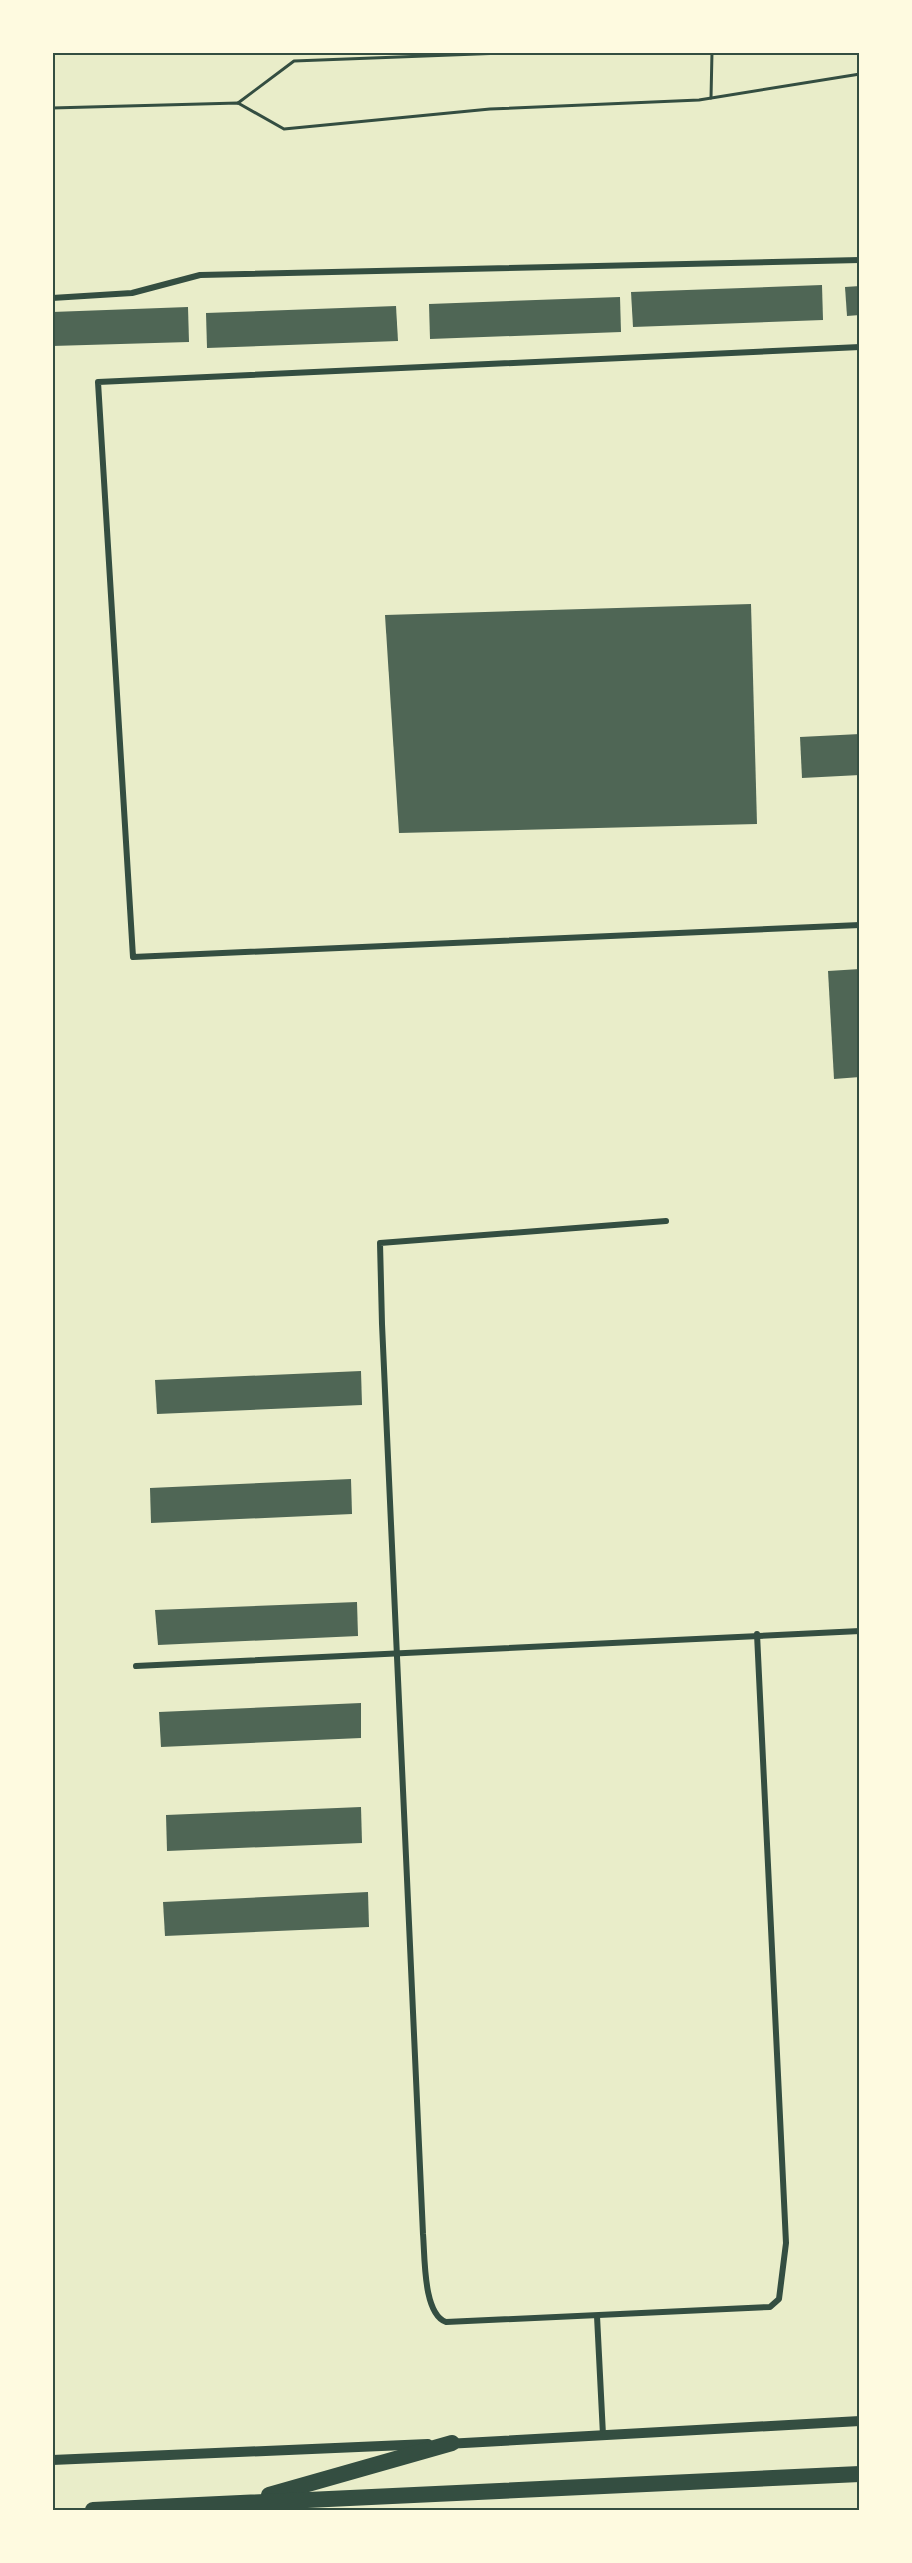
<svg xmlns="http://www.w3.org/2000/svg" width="912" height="2563" viewBox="0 0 912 2563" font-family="Raleway,sans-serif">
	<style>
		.building { fill: #4f6655 }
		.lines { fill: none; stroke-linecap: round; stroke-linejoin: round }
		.path { stroke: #344e41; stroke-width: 3 }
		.minor { stroke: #344e41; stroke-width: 6 }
		.tertiary { stroke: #344e41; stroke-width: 10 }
		.trunk { stroke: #344e41; stroke-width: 16 }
		.neatline { fill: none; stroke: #344e41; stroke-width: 2 }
	</style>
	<rect width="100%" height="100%" fill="#e9edc9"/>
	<!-- building -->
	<g class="building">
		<polygon points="822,285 823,320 633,327 631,292"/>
		<polygon points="860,286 860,315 847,316 845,287"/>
		<polygon points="620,297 621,332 430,339 429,304"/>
		<polygon points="396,306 398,341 207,348 206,313"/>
		<polygon points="188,307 189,342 52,346 52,312"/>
		<polygon points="751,604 757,824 399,833 385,615"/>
		<polygon points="860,734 860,775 802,778 800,737"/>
		<polygon points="860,969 860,1077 834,1079 828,971"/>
		<polygon points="361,1371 362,1405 157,1414 155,1380"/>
		<polygon points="351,1479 352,1514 151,1523 150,1488"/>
		<polygon points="357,1602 358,1636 158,1645 155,1610"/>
		<polygon points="361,1703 361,1738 161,1747 159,1712"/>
		<polygon points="361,1807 362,1843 167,1851 166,1815"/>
		<polygon points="368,1892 369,1927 165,1936 163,1902"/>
	</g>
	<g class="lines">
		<!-- path -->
		<g class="path">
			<polyline points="711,98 712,52"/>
			<polyline points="238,103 294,61 527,52"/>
			<polyline points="52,108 238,103 284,129 490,109 699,100 860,74"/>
		</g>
		<!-- minor -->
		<g class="minor">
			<polyline points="52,298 132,293 200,275 860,260"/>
			<polyline points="860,347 98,382 133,957 860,925"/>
			<path d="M 666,1221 L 380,1243 L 382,1324 L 423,2234 C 425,2257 423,2314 446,2322 L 770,2307 L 779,2299 L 786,2243 L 757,1634"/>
			<polyline points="136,1666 860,1631"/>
			<polyline points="597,2316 603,2435"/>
		</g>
		<!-- tertiary -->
		<g class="tertiary">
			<polyline points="446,2444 860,2421"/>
			<polyline points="52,2460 428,2444"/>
		</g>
		<!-- trunk -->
		<g class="trunk">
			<polyline points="269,2495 452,2443"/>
			<polyline points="93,2510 860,2474"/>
		</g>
	</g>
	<!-- border -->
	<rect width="912" height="2563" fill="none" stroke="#fefae0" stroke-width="108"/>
	<rect x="54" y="54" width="804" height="2455" class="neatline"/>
</svg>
